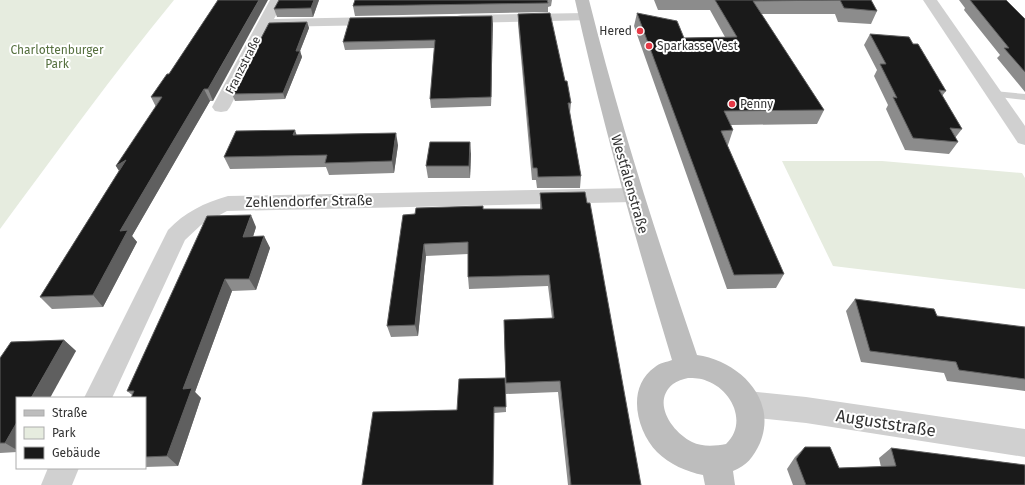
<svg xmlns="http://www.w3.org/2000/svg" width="1025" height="485" viewBox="0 0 1025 485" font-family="'Fira Sans',sans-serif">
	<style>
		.green { fill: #e6ecdf }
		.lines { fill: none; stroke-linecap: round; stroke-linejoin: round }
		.lane { fill: #d0d0d0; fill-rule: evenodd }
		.street { fill: #d0d0d0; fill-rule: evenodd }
		.secondary { fill: #bdbdbd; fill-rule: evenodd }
		.wall { fill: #8c8c8c }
		.shaded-wall { fill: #5f5f5f }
		.building { fill: #1a1a1a; stroke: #5f5f5f }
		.poi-dot { fill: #e63946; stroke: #fff; stroke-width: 1.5 }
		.labels { text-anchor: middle; stroke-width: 4; stroke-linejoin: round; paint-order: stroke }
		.far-poi-label { font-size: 12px; fill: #333; stroke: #fff; text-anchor: start }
		.far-park-label { font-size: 12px; fill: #56703f; stroke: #fff }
		.far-street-label { font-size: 12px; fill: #333; stroke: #fff }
		.street-label { font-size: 14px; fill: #333; stroke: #fff }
		.near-street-label { font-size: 17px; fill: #333; stroke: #fff }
	</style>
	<rect width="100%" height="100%" fill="#fff"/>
	<!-- green -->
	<g class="green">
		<path d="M 0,0 L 174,0 C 113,74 57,152 0,229 Z"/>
		<polygon points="782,161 882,161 1022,173 1025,178 1025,289 833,266"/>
	</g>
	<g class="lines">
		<!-- lane -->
		<polygon class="lane" points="994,91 1025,94 1025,100 990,96 988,94"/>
		<!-- street -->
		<g class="street">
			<polygon points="270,0 284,0 274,19 378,17 383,18 385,21 383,24 378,25 270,27 230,107 227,111 221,112 215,111 212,107"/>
			<polygon points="923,0 937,0 1025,126 1025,145 1018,143"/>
			<polygon points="586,13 591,14 593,17 591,20 462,23 457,22 455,19 457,16 462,15"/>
			<path d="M 633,188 L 640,190 L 643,195 L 640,200 L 633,202 L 227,211 L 201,225 L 185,240 L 112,398 L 84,398 L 168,230 C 185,212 204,203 228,196 Z"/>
			<polygon points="748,391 806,397 1025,429 1025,457 806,423 748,417 738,413 734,404 738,395"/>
			<polygon points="48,468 79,468 72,485 41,485"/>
		</g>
		<!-- secondary -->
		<path class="secondary" d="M 575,0 L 589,0 C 619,120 657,238 697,355 C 739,361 778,399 760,443 C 753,458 747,465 733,471 L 735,485 L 705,485 L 703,475 C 687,472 669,464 657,452 C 636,430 626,387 655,367 C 659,363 667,362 672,360 C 636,241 602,122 575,0 ZM 688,378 C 694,378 701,378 707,381 C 732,390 748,423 726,444 C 715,446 702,447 692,442 C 672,432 651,402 673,384 C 677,381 683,379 688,378 Z"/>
	</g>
	<!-- wall -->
	<g class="wall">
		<polygon points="218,0 213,101 210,101 132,236 137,242 103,307 52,309 40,297 119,171 116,166 156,107 151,97 169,74"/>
		<polygon points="319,0 313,17 277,17 274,9"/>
		<polygon points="355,0 552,0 551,6 548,7 548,12 355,16 353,6"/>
		<polygon points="654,0 871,0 877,11 871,24 838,22 835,14 761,14 824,110 817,124 731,125 733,130 728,145 727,145 784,274 776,288 727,289 634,26 637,13 684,38 725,37 710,10 658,10"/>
		<polygon points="959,0 1006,0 1025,19 1025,92 997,58 1000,55 964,10 965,8"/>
		<polygon points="518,14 565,81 571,103 570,113 581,176 580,188 537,188 536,180 532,180 518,24"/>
		<polygon points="492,16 491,106 431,108 430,99 435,48 345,50 343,42"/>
		<polygon points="307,22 309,28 300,51 302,57 285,99 235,101 232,94"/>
		<polygon points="870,34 913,44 946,91 942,96 962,129 955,138 958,142 949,154 905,150 886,109 888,105 874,76 877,70 864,45"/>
		<polygon points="296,135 398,145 394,173 329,175 326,167 230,169 224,157"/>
		<polygon points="471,154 470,178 428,178 426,166"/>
		<polygon points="540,193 641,485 568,485 558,392 506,394 504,331 552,318 548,286 469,289 468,277 468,254 426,256 418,336 391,337 387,326 415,214 483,209 540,209"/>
		<polygon points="256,227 253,237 264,236 270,248 256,290 232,291 195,392 201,398 178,466 145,467 145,398 132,395 127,391"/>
		<polygon points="855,299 937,316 1025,327 1025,391 947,381 944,373 861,362 846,311"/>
		<polygon points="64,340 76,351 17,398 17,452 0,453 0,358"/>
		<polygon points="505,378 506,412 494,413 457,410"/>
		<polygon points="805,447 839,468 881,467 879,458 891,448 1025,485 793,485 787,469 795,457"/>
	</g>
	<!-- shaded-wall -->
	<g class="shaded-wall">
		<polygon points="259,0 268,0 213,101 208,89"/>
		<polygon points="314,0 319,0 313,17 311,8"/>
		<polygon points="492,16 493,24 491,106 491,97"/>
		<polygon points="307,22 309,28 300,51 302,57 285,99 283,93 296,51"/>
		<polygon points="204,89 210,101 132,236 137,242 103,307 93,295 120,231"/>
		<polygon points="295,130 299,142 293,135"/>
		<polygon points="396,133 398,145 394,173 392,161"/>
		<polygon points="470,142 471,154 470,178 469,166"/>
		<polygon points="126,160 124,178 116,166"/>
		<polygon points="251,215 256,227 249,249 243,237"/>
		<polygon points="264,236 270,248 256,290 249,279"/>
		<polygon points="424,244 426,256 418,336 415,325"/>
		<polygon points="225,279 232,291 195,392 201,398 178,466 167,456 183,389"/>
		<polygon points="64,340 76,351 50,398 31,398"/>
		<polygon points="17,422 17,450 5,443"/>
	</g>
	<!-- building -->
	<g class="building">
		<polygon points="218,0 259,0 208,89 204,89 120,231 128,230 93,295 40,297 126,160 116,166 162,97 151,97 167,74 169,74"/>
		<polygon points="279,0 314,0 311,8 274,9"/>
		<polygon points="355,0 547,0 548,3 353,6"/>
		<polygon points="715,0 871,0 877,11 844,8 840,0 753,1 824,110 724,111 733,130 721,131 784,274 734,275 637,13 677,21 684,38 737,37"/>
		<polygon points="970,0 1006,0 1025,19 1025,72 1004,48 1009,48"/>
		<polygon points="550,13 565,81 567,81 571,103 568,103 581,176 538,177 537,168 533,168 518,14"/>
		<polygon points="492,16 491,97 430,99 435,40 343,42 350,18"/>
		<polygon points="307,22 296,51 300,51 283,93 232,94 269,23"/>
		<polygon points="870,34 909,37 913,44 918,44 946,91 939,90 962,129 950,128 958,142 913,138 893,97 897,98 880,64 886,64"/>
		<polygon points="295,130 293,135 396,133 392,161 325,163 327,155 224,157 236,131"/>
		<polygon points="430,142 470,142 469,166 426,166"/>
		<polygon points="585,192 587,203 590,203 641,485 571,485 560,381 506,383 504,320 554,318 549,275 468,277 468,242 424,244 415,325 387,326 403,215 415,214 416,208 483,206 483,209 542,209 540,193"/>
		<polygon points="251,215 243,237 264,236 249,279 225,279 183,389 192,388 167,456 145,457 145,398 131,398 134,391 127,391 207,216"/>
		<polygon points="855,299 934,309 937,316 1025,327 1025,379 959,370 956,362 870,351"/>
		<polygon points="64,340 31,398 17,398 17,422 5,443 0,443 0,358 11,342"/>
		<polygon points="505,378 506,407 494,407 493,485 362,485 373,412 457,410 459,379"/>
		<polygon points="805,447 830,447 839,468 896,466 891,448 1025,465 1025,485 806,485 796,459"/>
	</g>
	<!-- markers -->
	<g class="poi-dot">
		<circle cx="640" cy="31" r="4"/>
		<circle cx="649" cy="46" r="4"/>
		<circle cx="732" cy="104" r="4"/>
	</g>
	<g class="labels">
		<!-- far-poi labels -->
		<g class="far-poi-label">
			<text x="632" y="35" text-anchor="end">Hered</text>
			<text x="657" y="50">Sparkasse Vest</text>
			<text x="740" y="108">Penny</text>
		</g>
		<!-- far-park labels -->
		<g class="far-park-label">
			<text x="57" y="54">Charlottenburger<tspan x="57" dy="14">Park</tspan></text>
		</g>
		<!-- far-street labels -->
		<g class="far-street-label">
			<text transform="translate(243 65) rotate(-63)" y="4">Franzstraße</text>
		</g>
		<!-- street labels -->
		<g class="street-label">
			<text transform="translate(630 184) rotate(74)" y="5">Westfalenstraße</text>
			<text transform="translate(309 201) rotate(-1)" y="5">Zehlendorfer Straße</text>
		</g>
		<!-- near-street labels -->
		<g class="near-street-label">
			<text transform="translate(886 423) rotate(9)" y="6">Auguststraße</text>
		</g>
	</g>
	<!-- legend -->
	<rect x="16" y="397" width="130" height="72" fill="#ffffff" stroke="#adadad"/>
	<rect x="24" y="410" width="20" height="6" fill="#bdbdbd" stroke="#adadad"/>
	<text x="52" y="417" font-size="12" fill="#333333">Straße</text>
	<rect x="24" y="427" width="20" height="12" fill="#e6ecdf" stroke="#adadad"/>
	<text x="52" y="437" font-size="12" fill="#333333">Park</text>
	<rect x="24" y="447" width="20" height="12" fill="#1a1a1a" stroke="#adadad"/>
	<text x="52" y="457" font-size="12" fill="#333333">Gebäude</text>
</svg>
